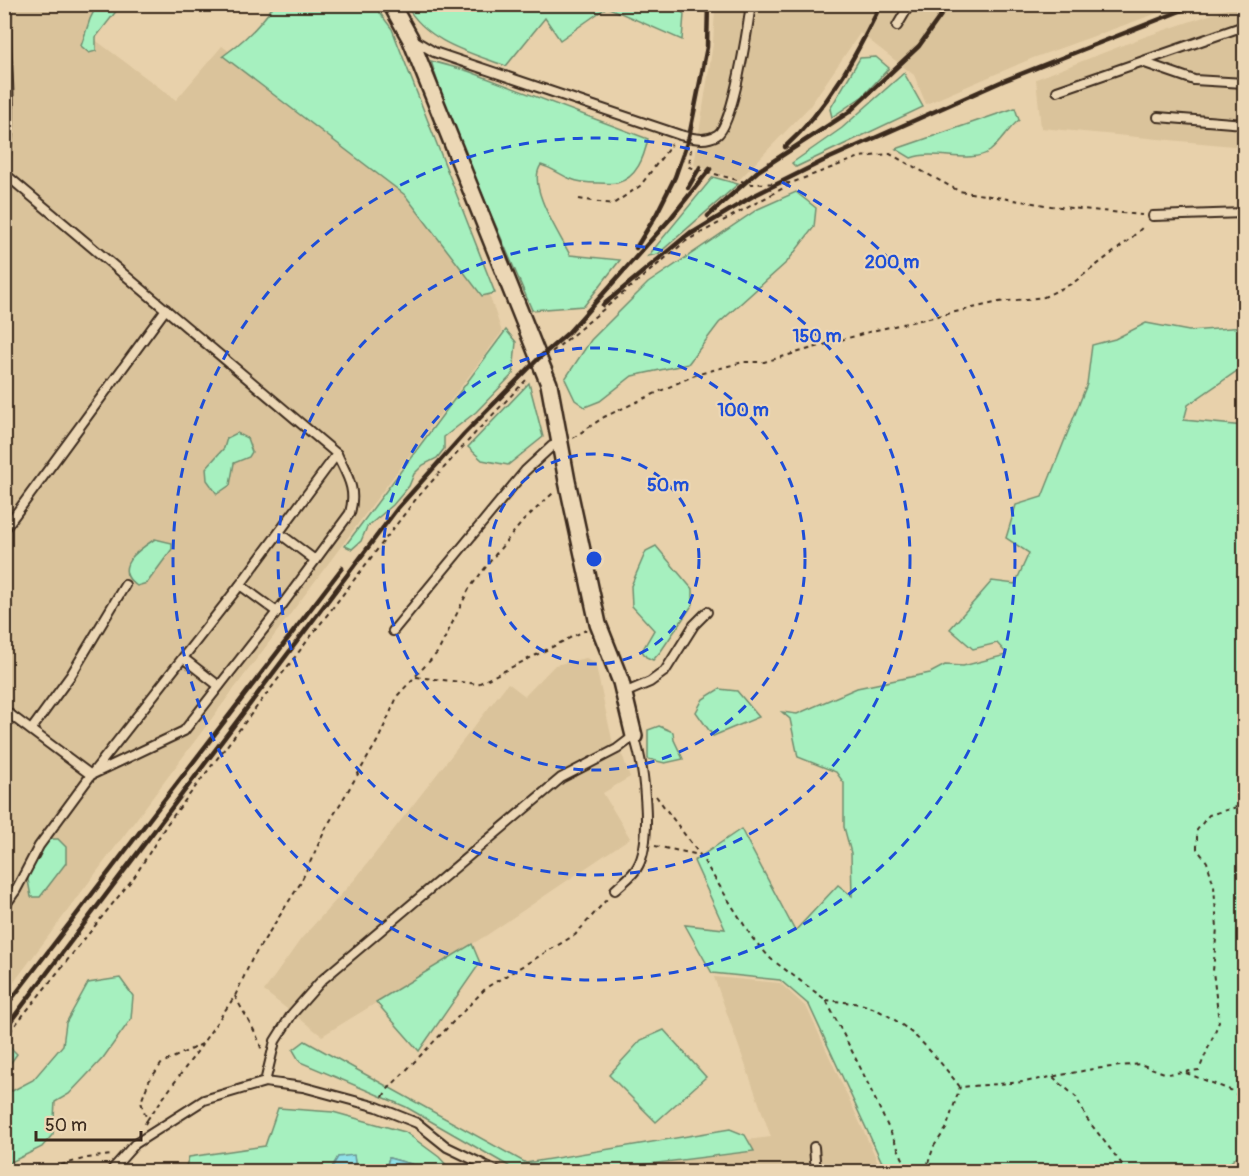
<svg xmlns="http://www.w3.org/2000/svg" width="1249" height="1176" viewBox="0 0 1249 1176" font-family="Pangolin,sans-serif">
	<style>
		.built { fill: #dac39b }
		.green { fill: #a6f0bf; stroke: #708d6e; stroke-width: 1.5 }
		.water { fill: #8fe1e8; stroke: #6d9897; stroke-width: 1.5 }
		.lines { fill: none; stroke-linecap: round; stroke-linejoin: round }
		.service-casing { stroke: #3b2a1e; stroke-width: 12 }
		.minor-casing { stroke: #3b2a1e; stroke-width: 20 }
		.path { stroke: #3b2a1e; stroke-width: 2; stroke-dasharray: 4.5 4.5; stroke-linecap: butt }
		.service { stroke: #ecd7b5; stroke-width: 8 }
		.minor { stroke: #ecd7b5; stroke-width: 15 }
		.rail { stroke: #3b2a1e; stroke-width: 4.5 }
		.ring { fill: none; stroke: #1d4ed8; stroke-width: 3; stroke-dasharray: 10 8 }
		.centre { fill: #1d4ed8; stroke: #ecd7b5; stroke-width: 3 }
		.ring-label { font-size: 18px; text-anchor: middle; font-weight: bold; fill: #1d4ed8; stroke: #ecd7b5; stroke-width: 4.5; stroke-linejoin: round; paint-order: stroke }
	</style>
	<rect width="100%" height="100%" fill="#e8d1ab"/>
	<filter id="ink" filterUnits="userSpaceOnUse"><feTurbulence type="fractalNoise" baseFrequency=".0167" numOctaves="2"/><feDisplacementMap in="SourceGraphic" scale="12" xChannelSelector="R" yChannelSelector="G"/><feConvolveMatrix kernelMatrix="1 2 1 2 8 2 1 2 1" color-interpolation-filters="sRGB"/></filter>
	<g filter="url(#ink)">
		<!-- built -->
		<g class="built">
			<polygon points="5,5 120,5 94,39 176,100 222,46 410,193 490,297 502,332 5,994"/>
			<polygon points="677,5 1180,5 1033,58 926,104 914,75 860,33 810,106 739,180 694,165 713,44 715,9 684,10"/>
			<polygon points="1239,5 1244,5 1244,147 1041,128 1036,79 1144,37"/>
			<polygon points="586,658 595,662 613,744 623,757 630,777 603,793 630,838 487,935 322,1036 264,991 301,939 356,878 508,683 525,696 555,665"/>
			<polygon points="714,977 780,983 807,1008 882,1171 517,1172 518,1168 771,1137"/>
		</g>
		<!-- green -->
		<g class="green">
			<polygon points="97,5 121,5 96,37 96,51 89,53 81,46 90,19"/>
			<path d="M 274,5 L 374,5 L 392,29 L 495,293 L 482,296 L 405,195 L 223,56 C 244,41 260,26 274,5 Z"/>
			<path d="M 406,5 L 672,5 L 684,14 L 682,40 L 607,7 L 560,40 L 545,18 L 506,66 C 468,52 427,42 406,5 Z"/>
			<polygon points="876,57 889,68 863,96 832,117 830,109 860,58"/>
			<path d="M 431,61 L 468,71 L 648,139 C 644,157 637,178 617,183 C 612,184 604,183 598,183 C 589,183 580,183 571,179 C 561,175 552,168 541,165 C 526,185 560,235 570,255 L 620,260 L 584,306 L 532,310 L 447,112 Z"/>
			<polygon points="904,73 923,107 796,167 792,163 842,128"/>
			<path d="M 1015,108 L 1019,120 C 1008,129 1001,142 990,151 C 970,165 936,149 911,158 L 896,149 Z"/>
			<polygon points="713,177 738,184 658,254 648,256"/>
			<polygon points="796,192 816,208 814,227 787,262 719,323 688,364 632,376 600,401 585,407 575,400 565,379 591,340 648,283 758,209"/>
			<polygon points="1146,323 1189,331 1244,327 1244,366 1188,405 1184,420 1244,426 1244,1150 1221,1171 886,1171 809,1005 780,980 712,973 685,925 725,929 694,861 741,829 795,931 838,885 852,896 851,853 844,827 844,783 836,772 798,757 790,719 782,712 797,714 857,688 930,673 945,665 963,666 1006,655 1006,653 997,643 973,649 950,629 992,581 1015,584 1029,553 1006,538 1016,505 1042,497 1087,384 1092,345 1115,339"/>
			<polygon points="506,330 516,342 513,374 476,412 444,437 444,449 437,458 423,465 414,474 409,486 393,505 367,527 361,541 352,549 345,546"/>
			<polygon points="529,383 543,437 508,465 482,460 468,447"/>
			<polygon points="237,433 247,438 252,452 249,457 234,463 230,485 217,494 207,480 206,468 224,448 227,438"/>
			<path d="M 155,539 L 172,543 L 172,549 L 147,583 L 137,586 C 111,568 138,550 155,539 Z"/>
			<polygon points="656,546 693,590 693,604 661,651 653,660 646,657 642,651 654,630 632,606 631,586 646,551"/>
			<polygon points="719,689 737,691 759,717 713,736 696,712 703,699"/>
			<polygon points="659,726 673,732 674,740 683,759 665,763 648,759 648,730"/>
			<polygon points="52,839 58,839 66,847 66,863 40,897 31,897 26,869 47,841"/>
			<polygon points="472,944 480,963 419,1051 376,1002"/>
			<polygon points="120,978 133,996 131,1019 103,1058 69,1094 55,1102 53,1134 42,1147 5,1165 5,1086 12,1091 33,1080 63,1045 66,1023 88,983"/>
			<polygon points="664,1030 706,1077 656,1122 609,1075 641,1040"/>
			<polygon points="305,1041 526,1163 730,1129 745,1135 754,1151 593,1171 515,1171 507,1165 406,1107 300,1062 293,1050"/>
			<polygon points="8,1045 17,1054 5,1071 5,1049"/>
			<polygon points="278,1108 333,1112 405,1132 439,1157 452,1171 431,1171 429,1169 389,1158 385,1171 356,1171 354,1156 338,1157 330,1171 184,1172 189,1157 265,1146"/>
		</g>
		<!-- water -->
		<g class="water">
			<polygon points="354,1155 356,1171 330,1171 338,1157"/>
			<polygon points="389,1158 429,1169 431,1171 385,1171"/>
		</g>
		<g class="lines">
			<defs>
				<g id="service">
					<polyline points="897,26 910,4"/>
					<path d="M 412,39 L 434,52 L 680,135 C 692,138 705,142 717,135 C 733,126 748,26 751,4"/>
					<polyline points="1142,62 1194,80 1244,83"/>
					<polyline points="1057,91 1244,26"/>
					<polyline points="1158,117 1244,124"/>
					<path d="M 4,162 C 15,111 3,57 7,4"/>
					<polyline points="4,173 337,454 240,585 91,775 39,846 16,890 4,907"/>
					<polyline points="1153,216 1244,213"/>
					<polyline points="4,530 166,309"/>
					<polyline points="279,533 315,560"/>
					<polyline points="240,585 277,612"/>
					<polyline points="393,631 525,471 552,446 560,443"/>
					<polyline points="183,658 219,686"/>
					<polyline points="624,693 650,682 665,671 694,625 707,612"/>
					<path d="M 4,710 L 91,775 L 184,731 L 277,612 L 350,513 C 357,488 347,476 337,454"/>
					<polyline points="31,730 71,675 125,585"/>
					<path d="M 265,1082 L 275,1041 L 292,1014 L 322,980 L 561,778 L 617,749 L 634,736 C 644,764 653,839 638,866 C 634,875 622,883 615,890"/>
					<polyline points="814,1147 816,1172"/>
					<polyline points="110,1172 135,1144 204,1100 265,1082 303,1087 377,1107 417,1123 447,1147 499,1172"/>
				</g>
				<polyline id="minor" points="391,4 410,38 549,384 567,481 598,624 621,682 634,736"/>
			</defs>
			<!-- service casing -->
			<use href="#service" class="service-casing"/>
			<!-- minor casing -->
			<use href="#minor" class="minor-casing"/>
			<!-- path -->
			<g class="path">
				<polyline points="691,149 689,167 752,184 791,183 860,157 890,154 959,191 1051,206 1142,215"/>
				<polyline points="579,199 613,204 640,186 672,144"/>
				<polyline points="552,352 686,241 789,185"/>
				<polyline points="573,438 604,417 695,375 743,362 764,362 876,330 999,302 1044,297 1073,283 1128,241 1145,225"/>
				<polyline points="416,677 478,684 586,630"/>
				<polyline points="656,796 700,855 753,939 771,959 826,1000 862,1071 909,1172"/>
				<polyline points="655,846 700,855"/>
				<path d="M 235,996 C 241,1009 260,1037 261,1049"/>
				<path d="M 826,1000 C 839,1002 855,1002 867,1006 C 907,1020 935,1055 960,1087 L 1024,1082 L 1093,1069 L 1140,1064 L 1167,1074 L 1199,1070 L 1219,1022 L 1213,971 L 1217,928 L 1214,886 L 1207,862 L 1197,849 L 1197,830 L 1209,815 L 1244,805"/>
				<polyline points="4,1039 135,876 167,824 416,499 478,430 529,377"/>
				<polyline points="1186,1073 1233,1091 1244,1101"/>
				<polyline points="1053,1077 1076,1097 1087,1119 1128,1172"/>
				<polyline points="383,1097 387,1090 487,987 575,935 608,898"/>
				<polyline points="147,1120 202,1045"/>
				<polyline points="145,1124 147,1120 141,1102 149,1081 162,1063 202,1044 235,996 252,959 300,884 326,828 378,740 398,695 438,652 469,589 495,555 523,521 553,493"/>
				<polyline points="35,1172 87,1158 111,1155"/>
				<polyline points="925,1172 934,1146 946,1129 960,1087"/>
			</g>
			<!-- service -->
			<use href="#service" class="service"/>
			<!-- minor -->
			<use href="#minor" class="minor"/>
			<!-- rail -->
			<g class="rail">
				<path d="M 785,147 C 828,108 856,56 881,4"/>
				<polyline points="688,188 700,167"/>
				<polyline points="708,216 758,171 849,112 919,46 949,4"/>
				<polyline points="684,238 753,196 823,161 1003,81 1198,4"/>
				<polyline points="636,248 656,215 675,177 689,137 707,47 708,4"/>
				<polyline points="603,305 691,232"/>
				<polyline points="4,1009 342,568"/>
				<polyline points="4,1030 397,509 464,434 539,358 568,333 670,219 710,169"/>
			</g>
		</g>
	</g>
	<!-- distance rings -->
	<g class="ring">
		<circle cx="594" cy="559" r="105"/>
		<circle cx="594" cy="559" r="211"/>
		<circle cx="594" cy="559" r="316"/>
		<circle cx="594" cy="559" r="421"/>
	</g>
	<circle cx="594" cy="559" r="9" class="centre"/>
	<g class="ring-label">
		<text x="892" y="268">200 m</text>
		<text x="817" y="342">150 m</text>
		<text x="743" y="416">100 m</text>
		<text x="668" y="491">50 m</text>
	</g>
	<!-- margin -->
	<rect width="1249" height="1176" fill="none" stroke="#ecd7b5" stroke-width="24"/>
	<rect x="12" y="12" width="1225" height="1152" fill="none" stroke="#3b2a1e" stroke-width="2" filter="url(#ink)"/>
	<!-- scale -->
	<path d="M36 1131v9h105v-9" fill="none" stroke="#3b2a1e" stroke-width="3"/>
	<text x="45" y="1131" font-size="18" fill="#3b2a1e" stroke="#ecd7b5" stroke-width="4.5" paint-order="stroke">50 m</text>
</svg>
